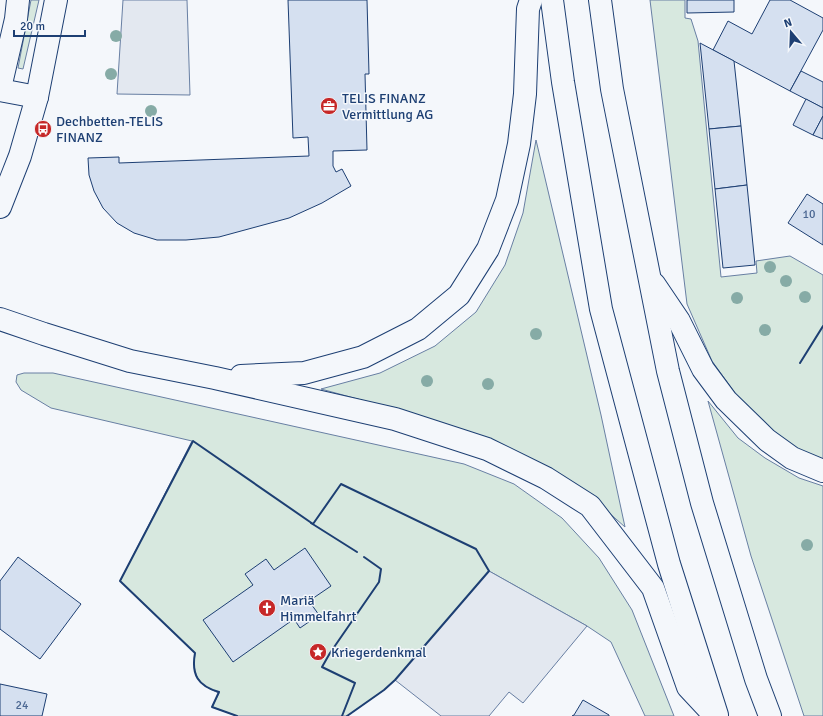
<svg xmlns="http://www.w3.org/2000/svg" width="823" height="716" viewBox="0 0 823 716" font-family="Signika,sans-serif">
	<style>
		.green { fill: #d7e8df; stroke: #687fa3 }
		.parking { fill: #e3e8f0; stroke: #687fa3 }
		.building { fill: #d5e0f0; stroke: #1d3f73 }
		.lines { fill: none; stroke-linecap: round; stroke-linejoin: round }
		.minor-casing { stroke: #1d3f73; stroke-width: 24 }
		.major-casing { stroke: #1d3f73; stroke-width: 24 }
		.highway-casing { stroke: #1d3f73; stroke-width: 24 }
		.minor { stroke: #f4f7fb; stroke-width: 22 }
		.major { stroke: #f4f7fb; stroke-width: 22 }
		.highway { stroke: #f4f7fb; stroke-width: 22 }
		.wall { stroke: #1d3f73; stroke-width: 2 }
		.tree { fill: #86aba6 }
		.labels { text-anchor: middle; stroke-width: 3; stroke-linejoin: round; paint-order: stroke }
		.number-label { font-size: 12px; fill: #4b6792 }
		.poi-label { font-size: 14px; fill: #1d3f73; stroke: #f4f7fb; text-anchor: start }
	</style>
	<rect width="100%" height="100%" fill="#f4f7fb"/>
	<!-- green -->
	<g class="green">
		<polygon points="31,0 39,0 23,69 18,68"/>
		<polygon points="650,0 685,0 685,18 691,19 698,41 721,277 757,273 756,261 790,256 823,275 823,461 796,449 771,432 735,393 712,361 687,304"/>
		<polygon points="536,140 601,415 625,527 590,496 394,409 321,389 380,373 435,346 476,312 505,265 523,213"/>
		<path d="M 24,373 L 53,373 L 464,464 L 514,484 L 562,518 L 599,558 L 632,610 L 674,716 L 645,716 L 611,642 L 587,626 L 489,571 L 395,680 L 384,690 L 347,716 L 237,716 L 212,707 L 219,693 C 198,685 192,675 195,653 L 120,581 L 192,441 L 51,408 L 21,390 L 16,382 L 17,375 Z"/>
		<polygon points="708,401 738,438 765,458 799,478 823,486 823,716 804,716 751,556"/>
	</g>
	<!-- parking -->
	<g class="parking">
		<polygon points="123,0 187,0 190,95 117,94"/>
		<polygon points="489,571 587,626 523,703 509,692 489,716 441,716 395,680"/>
	</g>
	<!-- building -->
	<g class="building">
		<polygon points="288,0 367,0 369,74 365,74 367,150 333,151 333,166 336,172 342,169 351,186 322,203 289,218 219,237 186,240 157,240 134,233 117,223 103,208 94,191 89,175 88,158 119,157 119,163 309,156 308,137 293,138"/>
		<polygon points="687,0 734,0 734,12 687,13"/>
		<polygon points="770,0 790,0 823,18 823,30 790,91 713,50 728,21 752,34"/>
		<polygon points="700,43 734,61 741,126 709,129"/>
		<polygon points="801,71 823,82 823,108 790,91"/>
		<polygon points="806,99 823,108 823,116 813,135 793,125"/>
		<polygon points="823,116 823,139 813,135"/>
		<polygon points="741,126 747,185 715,189 709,129"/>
		<polygon points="747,185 755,265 723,268 715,189"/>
		<polygon points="807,194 823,204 823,245 788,223"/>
		<polygon points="305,548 331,586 309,601 319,615 300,628 294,619 233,662 203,620 253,585 245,574 266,559 274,570"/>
		<polygon points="18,557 81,604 40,659 0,629 0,581"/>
		<polygon points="0,684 47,694 42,716 0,716"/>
		<polygon points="583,700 609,715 609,716 572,716 574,715"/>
	</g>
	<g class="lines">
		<defs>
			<polyline id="minor" points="0,90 37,97"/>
			<g id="major">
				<polyline points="0,88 16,19 18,0"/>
				<polyline points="0,207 20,156 37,97 56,0"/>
			</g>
			<g id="highway">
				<polyline points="552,0 563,82 601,309 669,564 717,715"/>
				<polyline points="600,0 612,89 668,371 702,503 756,679 770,716"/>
				<polyline points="654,284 679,321 703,369 726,400 767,440 792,458 823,471"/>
				<polyline points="0,319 44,334 130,361 215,378 395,419 487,449 546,478 590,506 653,588 688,687 715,716"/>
				<polyline points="241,376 304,373 363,357 418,329 459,295 488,249 507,200 519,144 525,94 528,9 531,0"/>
			</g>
		</defs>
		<!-- minor casing -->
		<use href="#minor" class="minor-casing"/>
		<!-- major casing -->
		<use href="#major" class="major-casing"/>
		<!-- highway casing -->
		<use href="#highway" class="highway-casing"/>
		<!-- minor -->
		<use href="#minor" class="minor"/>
		<!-- major -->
		<use href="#major" class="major"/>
		<!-- highway -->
		<use href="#highway" class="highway"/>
		<!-- wall -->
		<g class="wall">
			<polyline points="800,363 823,326"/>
			<polyline points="311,523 357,552"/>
			<path d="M 237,716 L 212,707 L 219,692 C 198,686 191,675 195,653 L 120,581 L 193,441 L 313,524 L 341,484 L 476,549 L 489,571 L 395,680 L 384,690 L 347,716"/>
			<polyline points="342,716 355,683 322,667 330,653 379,582 381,569 364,557"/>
		</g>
	</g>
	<!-- trees -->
	<g class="tree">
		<circle cx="116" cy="36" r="6"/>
		<circle cx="111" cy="74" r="6"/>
		<circle cx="151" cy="111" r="6"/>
		<circle cx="770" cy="267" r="6"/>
		<circle cx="786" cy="281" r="6"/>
		<circle cx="805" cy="297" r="6"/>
		<circle cx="737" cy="298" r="6"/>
		<circle cx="765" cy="330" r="6"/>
		<circle cx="536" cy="334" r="6"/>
		<circle cx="427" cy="381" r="6"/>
		<circle cx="488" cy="384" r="6"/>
		<circle cx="807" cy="545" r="6"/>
	</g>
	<!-- icons -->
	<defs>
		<symbol id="office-disc" viewBox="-11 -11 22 22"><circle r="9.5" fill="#c62828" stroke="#f4f7fb"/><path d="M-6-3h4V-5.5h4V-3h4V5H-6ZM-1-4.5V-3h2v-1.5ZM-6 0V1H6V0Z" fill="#fff"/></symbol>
		<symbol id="bus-disc" viewBox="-11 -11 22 22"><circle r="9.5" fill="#c62828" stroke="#f4f7fb"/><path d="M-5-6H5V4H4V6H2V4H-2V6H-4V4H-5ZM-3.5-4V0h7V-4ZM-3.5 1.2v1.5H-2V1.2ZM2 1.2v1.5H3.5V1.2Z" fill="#fff"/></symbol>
		<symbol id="church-disc" viewBox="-11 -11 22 22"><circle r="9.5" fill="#c62828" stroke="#f4f7fb"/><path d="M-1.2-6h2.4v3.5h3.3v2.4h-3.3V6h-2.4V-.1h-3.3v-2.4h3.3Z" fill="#fff"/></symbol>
		<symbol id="sight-disc" viewBox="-11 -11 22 22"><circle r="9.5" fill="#c62828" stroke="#f4f7fb"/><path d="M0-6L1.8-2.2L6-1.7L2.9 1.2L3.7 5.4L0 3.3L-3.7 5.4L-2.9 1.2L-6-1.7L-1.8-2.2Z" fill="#fff"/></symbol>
	</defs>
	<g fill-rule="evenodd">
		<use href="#office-disc" x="319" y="96" width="20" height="20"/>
		<use href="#bus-disc" x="33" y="119" width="20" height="20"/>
		<use href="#church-disc" x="257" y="598" width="20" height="20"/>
		<use href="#sight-disc" x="308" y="642" width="20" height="20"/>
	</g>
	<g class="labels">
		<!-- number labels -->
		<g class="number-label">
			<text x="809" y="218">10</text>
			<text x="22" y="709">24</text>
		</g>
		<!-- poi labels -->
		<g class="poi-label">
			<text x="342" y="103">TELIS FINANZ<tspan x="342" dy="16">Vermittlung AG</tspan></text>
			<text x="56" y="126">Dechbetten-TELIS<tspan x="56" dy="16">FINANZ</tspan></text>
			<text x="280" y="605">Mariä<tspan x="280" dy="16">Himmelfahrt</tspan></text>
			<text x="331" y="657">Kriegerdenkmal</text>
		</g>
	</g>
	<!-- north arrow -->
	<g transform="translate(791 32) rotate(341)" stroke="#f4f7fb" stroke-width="3" paint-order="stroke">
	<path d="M0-3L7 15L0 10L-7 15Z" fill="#1d3f73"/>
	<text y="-6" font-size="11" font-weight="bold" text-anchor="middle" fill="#1d3f73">N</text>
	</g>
	<!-- scale -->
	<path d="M14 30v6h71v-6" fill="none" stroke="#1d3f73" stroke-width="2"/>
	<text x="20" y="30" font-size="12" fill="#1d3f73" stroke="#f4f7fb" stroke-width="3" paint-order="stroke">20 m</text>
</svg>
